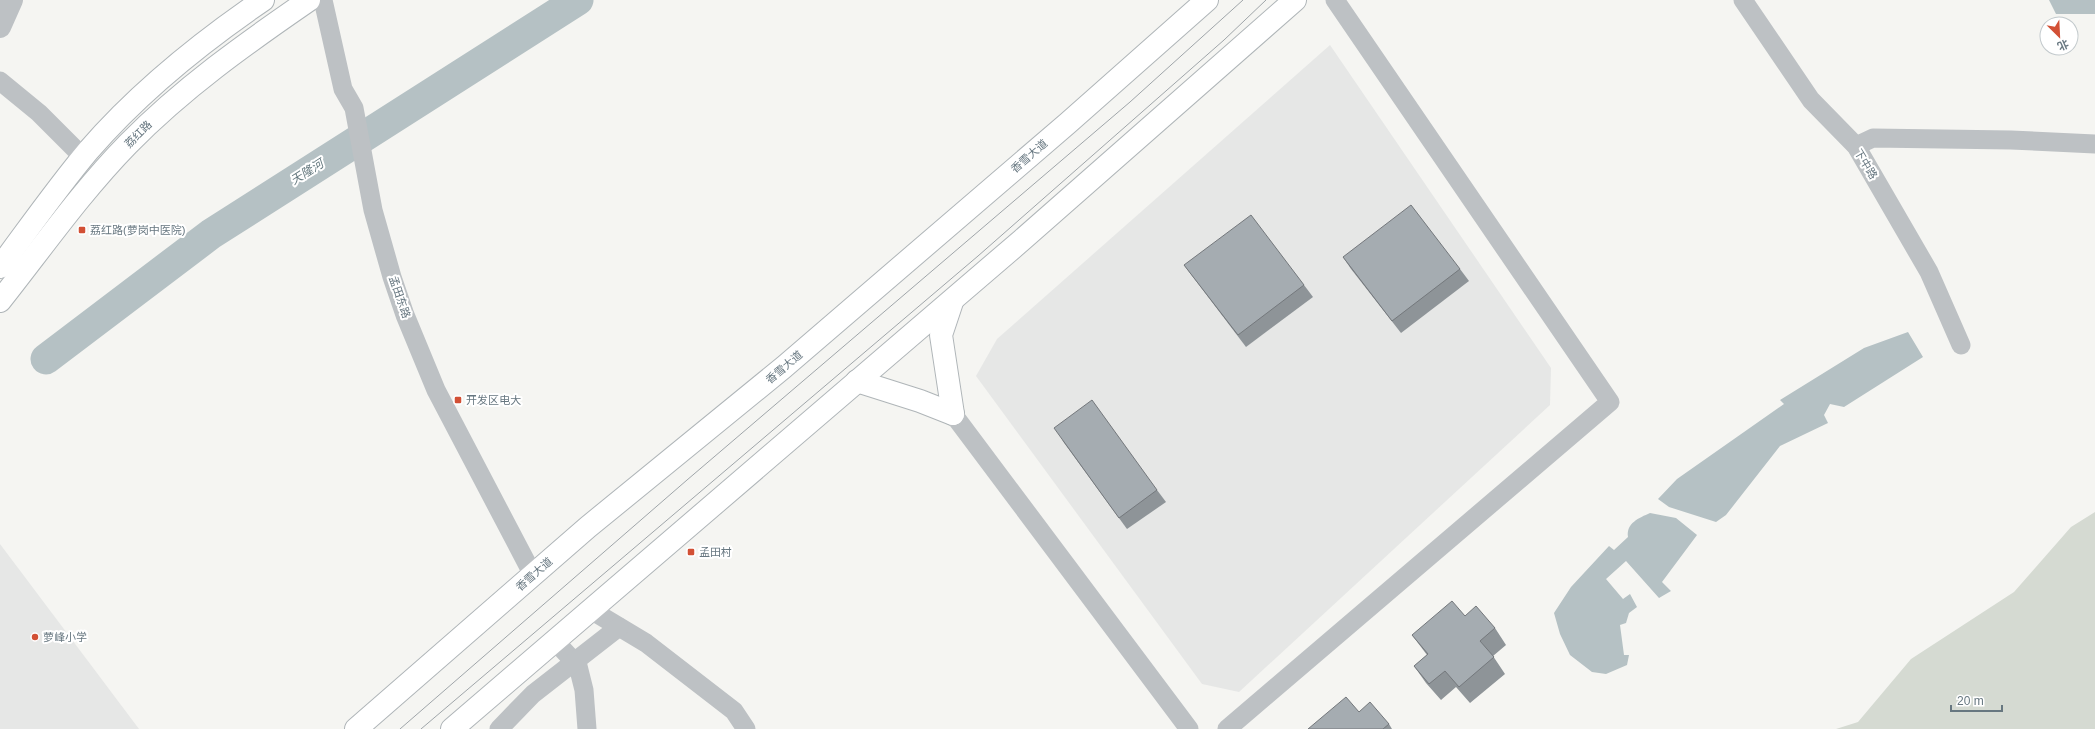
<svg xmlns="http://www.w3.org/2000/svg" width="2095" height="729" viewBox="0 0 2095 729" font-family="Arial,'Noto Sans SC',sans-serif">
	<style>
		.built { fill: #e6e7e6 }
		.green { fill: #d5dad2 }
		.water { fill: #b5c1c4 }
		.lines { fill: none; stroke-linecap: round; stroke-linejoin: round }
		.river { stroke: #b5c1c4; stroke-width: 31 }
		.secondary-casing { stroke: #afb5b8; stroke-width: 24 }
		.minor { stroke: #bdc1c4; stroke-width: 19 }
		.tertiary { stroke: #bdc1c4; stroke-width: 22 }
		.secondary { stroke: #fff; stroke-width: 22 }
		.tram { stroke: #9fa5a9; stroke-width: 1 }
		.wall { fill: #8e9498 }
		.building { fill: #a5acb1; stroke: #74787c }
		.poi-dot { fill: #d25035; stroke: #fff; stroke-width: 1.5 }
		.labels { text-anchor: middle; stroke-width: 4; stroke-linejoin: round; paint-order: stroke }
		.street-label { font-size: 11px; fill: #677780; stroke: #fff }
		.poi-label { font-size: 11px; fill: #677780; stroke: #fff; text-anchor: start }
		.water-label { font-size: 12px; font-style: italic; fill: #63777d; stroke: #fff }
	</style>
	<rect width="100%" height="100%" fill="#f5f5f2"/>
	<!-- built -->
	<g class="built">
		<polygon points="1330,45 1551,368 1550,405 1239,692 1202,684 976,376 997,339"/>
		<polygon points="0,544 139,729 0,729"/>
	</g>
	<!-- green -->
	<polygon class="green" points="2095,512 2095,729 1836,729 1858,722 1911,659 2014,592 2071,527"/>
	<!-- water -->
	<g class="water">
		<polygon points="2049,0 2095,0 2095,14 2056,14"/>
		<polygon points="1908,332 1923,357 1844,407 1830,404 1824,415 1828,423 1780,446 1726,515 1716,522 1669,507 1658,499 1677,479 1784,404 1780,400 1864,348"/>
		<path d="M 1650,513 L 1676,518 L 1697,535 L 1662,582 L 1671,591 L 1659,598 L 1626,561 L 1606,579 L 1623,599 L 1630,594 L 1637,607 L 1629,613 L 1626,623 L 1620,625 L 1624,655 L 1629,655 L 1627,665 L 1606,674 L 1592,672 L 1570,655 L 1560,634 L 1554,613 L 1571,587 L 1609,546 L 1614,550 L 1628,537 C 1626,523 1639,518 1650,513 Z"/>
	</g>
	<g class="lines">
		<!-- river -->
		<polyline class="river" points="46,359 211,234 578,0"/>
		<defs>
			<g id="secondary">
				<path d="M 0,267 C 29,228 57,188 88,151 C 138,93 200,43 263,0"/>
				<path d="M 0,301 C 42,248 81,192 128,144 C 183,88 245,44 309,0"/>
				<polyline points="952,302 941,335 953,414"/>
				<polyline points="857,381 920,401 953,414"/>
				<polyline points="356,729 588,527 784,367 1068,123 1207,0"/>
				<polyline points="452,729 1022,240 1295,0"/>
			</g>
		</defs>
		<!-- secondary casing -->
		<use href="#secondary" class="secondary-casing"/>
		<!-- minor -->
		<g class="minor">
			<polyline points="323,0 343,89 354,108 373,210 392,277 405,315 436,390 533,575"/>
			<polyline points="1743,0 1811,100 1856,146 1929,272 1961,345"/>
			<polyline points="0,81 39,113 83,157"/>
			<polyline points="1856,146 1873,138 2011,140 2095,144"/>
			<polyline points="953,414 1189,729"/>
			<polyline points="591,610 646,643 734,711 746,729"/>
			<polyline points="555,641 578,666 584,690 587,729"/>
			<polyline points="499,729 533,694 619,627"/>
			<polyline points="1227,729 1610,402 1335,0"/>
		</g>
		<!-- tertiary -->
		<polyline class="tertiary" points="0,27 12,0"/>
		<!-- secondary -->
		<use href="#secondary" class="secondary"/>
		<!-- tram -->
		<g class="tram">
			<polyline points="400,729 687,480 1130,102 1243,0"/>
			<polyline points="421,729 978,256 1224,40 1266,0"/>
		</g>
	</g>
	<!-- wall -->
	<g class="wall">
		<polygon points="1343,257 1460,269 1469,281 1401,333 1351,269"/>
		<polygon points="1184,265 1304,285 1313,297 1246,347 1193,277"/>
		<polygon points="1062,440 1157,490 1166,502 1127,529"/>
		<polygon points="1495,628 1506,645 1493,656 1505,674 1470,703 1456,687 1441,700 1426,683 1414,666 1427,655 1412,635"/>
		<polygon points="1359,712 1389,724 1392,729 1308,729"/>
	</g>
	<!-- building -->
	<g class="building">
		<polygon points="1411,205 1460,269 1392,321 1343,257"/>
		<polygon points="1251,215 1304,285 1238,335 1184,265"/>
		<polygon points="1092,400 1157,490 1119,518 1054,428"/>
		<polygon points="1452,601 1465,616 1476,606 1495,628 1480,641 1494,657 1459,687 1445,671 1429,684 1414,666 1428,654 1412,635"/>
		<polygon points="1346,697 1359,712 1370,702 1389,724 1383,729 1308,729"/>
	</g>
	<!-- markers -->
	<g class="poi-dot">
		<rect x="78" y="226" width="8" height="8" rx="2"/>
		<rect x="454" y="396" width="8" height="8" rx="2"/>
		<rect x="687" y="548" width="8" height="8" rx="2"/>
		<circle cx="35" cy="637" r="4"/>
	</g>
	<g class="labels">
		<!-- street labels -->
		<g class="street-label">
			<text transform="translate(138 134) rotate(-45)" y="4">荔红路</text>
			<text transform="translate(1029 156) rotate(-41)" y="4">香雪大道</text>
			<text transform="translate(1866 164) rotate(59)" y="4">下中路</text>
			<text transform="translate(400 297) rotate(71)" y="4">孟田东路</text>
			<text transform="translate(784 367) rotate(-40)" y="4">香雪大道</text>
			<text transform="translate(534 574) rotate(-41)" y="4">香雪大道</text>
		</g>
		<!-- poi labels -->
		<g class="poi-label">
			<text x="90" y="234">荔红路(萝岗中医院)</text>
			<text x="466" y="404">开发区电大</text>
			<text x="699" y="556">孟田村</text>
			<text x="43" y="641">萝峰小学</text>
		</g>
		<!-- water labels -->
		<g class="water-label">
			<text transform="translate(307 172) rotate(-32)" y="4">天隆河</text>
		</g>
	</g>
	<!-- north arrow -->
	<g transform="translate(2059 36) rotate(156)"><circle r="19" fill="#ffffff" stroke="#c2c9cc"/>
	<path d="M0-3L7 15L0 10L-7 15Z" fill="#d25035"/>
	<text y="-6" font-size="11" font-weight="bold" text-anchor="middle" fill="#677780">北</text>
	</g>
	<!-- scale -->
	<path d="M1951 705v6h51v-6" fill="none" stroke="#677780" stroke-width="2"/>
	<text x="1957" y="705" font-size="12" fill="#677780" stroke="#ffffff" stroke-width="3" paint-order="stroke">20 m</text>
</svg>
